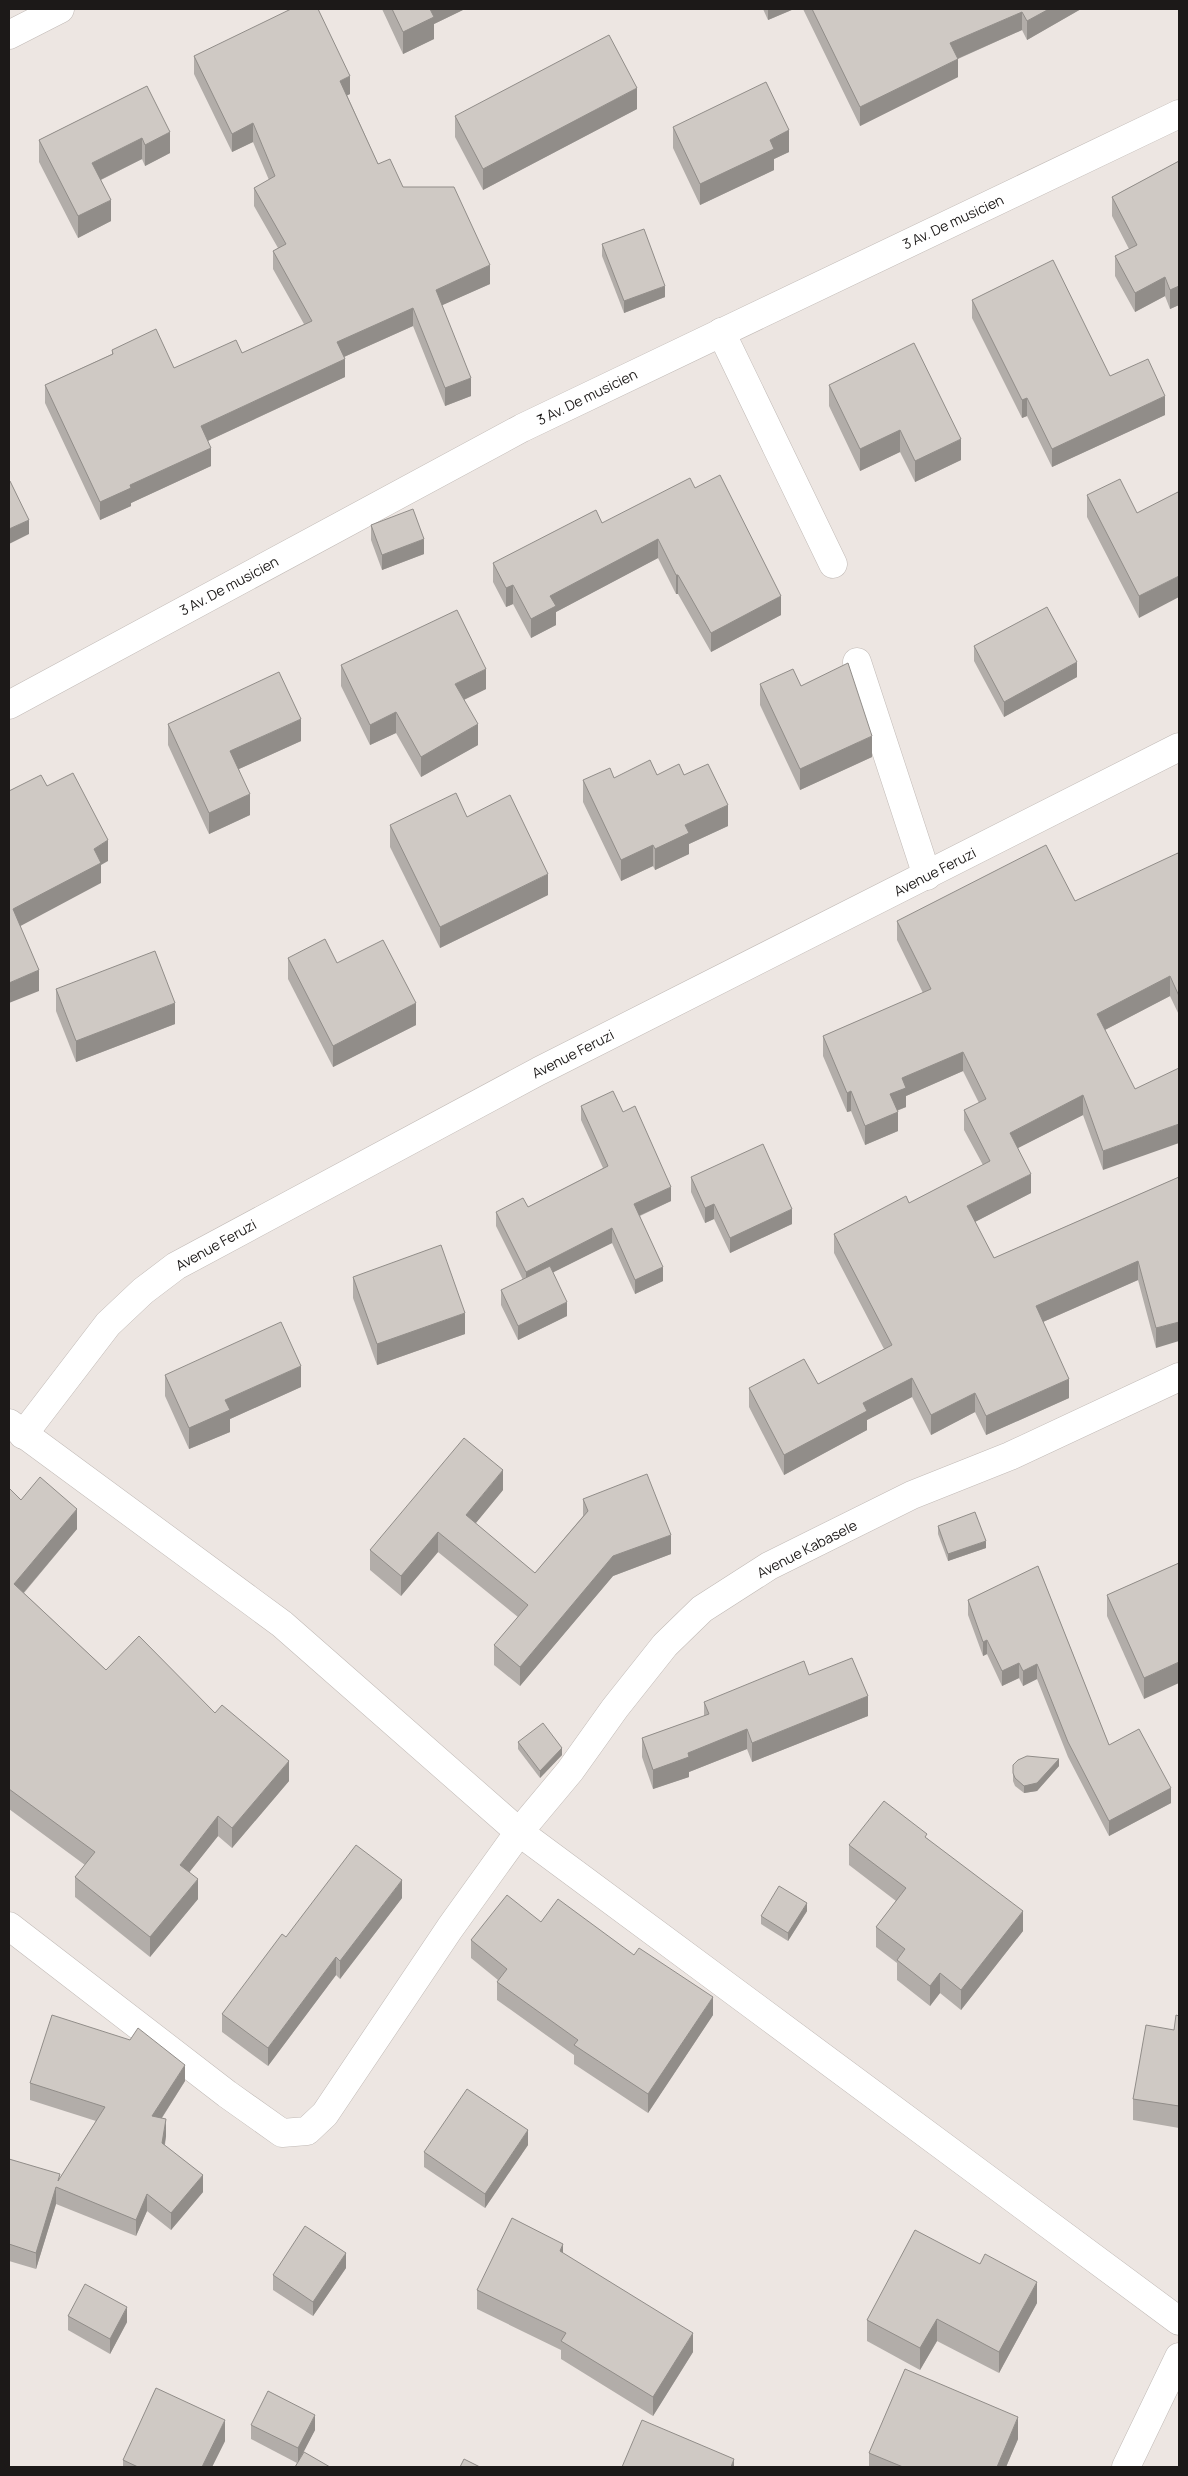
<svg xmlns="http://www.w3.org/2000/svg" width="1188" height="2476" viewBox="0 0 1188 2476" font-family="Manrope,sans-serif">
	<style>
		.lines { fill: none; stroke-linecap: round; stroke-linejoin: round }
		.minor-casing { stroke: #c1bab6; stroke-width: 29 }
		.minor { stroke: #fff; stroke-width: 28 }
		.wall { fill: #b2ada9 }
		.shaded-wall { fill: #918d89 }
		.building { fill: #cfc9c4; stroke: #918d89 }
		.labels { text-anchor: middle; stroke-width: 5; stroke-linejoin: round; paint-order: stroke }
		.street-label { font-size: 14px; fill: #1c1918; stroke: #fff }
	</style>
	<rect width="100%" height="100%" fill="#ede6e2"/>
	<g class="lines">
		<defs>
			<g id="minor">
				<polyline points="9,35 60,9"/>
				<polyline points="721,332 833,564"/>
				<polyline points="857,662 927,876"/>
				<polyline points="9,705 522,428 1179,114"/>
				<polyline points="9,1423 282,1624 519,1832 1179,2321"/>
				<polyline points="23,1435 108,1324 143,1291 176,1266 539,1071 1179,747"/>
				<polyline points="9,1926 227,2094 282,2133 307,2131 325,2114 450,1928 519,1832 570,1771 615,1708 665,1645 702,1609 769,1566 912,1495 1010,1456 1179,1377"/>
				<polyline points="1126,2467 1179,2357"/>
			</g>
		</defs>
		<!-- minor casing -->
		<use href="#minor" class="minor-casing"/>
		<!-- minor -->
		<use href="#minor" class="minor"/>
	</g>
	<!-- wall -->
	<g class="wall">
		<polygon points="382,9 465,9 434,24 434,39 403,54"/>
		<polygon points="763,9 794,9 768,20"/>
		<polygon points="803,9 1081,9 1027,40 1022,30 958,59 958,77 860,126"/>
		<polygon points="194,56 350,94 347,95 378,164 403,187 490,284 442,305 471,396 445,406 413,326 344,357 345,377 208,441 211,466 131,503 131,506 100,520 45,403 45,385 112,354 112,350 174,368 242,353 304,324 273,269 273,251 278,248 254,206 254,188 269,180 253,142 232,152 194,74"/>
		<polygon points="147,86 170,153 145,166 142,159 101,180 111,221 78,238 39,162 39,140"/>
		<polygon points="637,109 483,190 455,137 455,116"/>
		<polygon points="673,127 789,152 774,159 774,170 700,205 673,148"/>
		<polygon points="1179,161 1179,305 1170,309 1165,296 1135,312 1115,276 1115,256 1129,249 1112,216 1112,197"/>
		<polygon points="602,244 665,297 624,313 602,256"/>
		<polygon points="972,300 1110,376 1165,415 1052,467 1027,416 1022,418 972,318"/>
		<polygon points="829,385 961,460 915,482 900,452 860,471 829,406"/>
		<polygon points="695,488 781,615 711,652 678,594 676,594 658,558 556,612 556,625 531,638 513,604 506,607 493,582 493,563 602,523"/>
		<polygon points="1179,494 1139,618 1087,517 1087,495 1137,513"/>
		<polygon points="371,525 424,554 382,570 371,540"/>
		<polygon points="974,646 1077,677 1004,717 974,661"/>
		<polygon points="341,665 486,689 464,700 478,745 421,777 396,733 370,745 341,686"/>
		<polygon points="760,684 801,686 872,757 800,790 760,705"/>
		<polygon points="168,724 301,741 239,769 250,815 209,834 168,745"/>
		<polygon points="657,775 684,775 728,826 689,844 689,854 655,870 653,866 621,881 583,802 583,780 614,778"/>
		<polygon points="467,817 548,895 440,948 390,847 390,825"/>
		<polygon points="1179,856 1179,1015 1170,996 1105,1030 1103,1170 1083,1115 1018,1148 1031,1193 975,1222 994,1258 1179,1177 1156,1348 1138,1280 1043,1322 1069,1398 986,1435 975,1412 931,1435 912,1397 867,1420 867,1430 784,1475 749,1407 749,1388 818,1384 884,1349 834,1253 834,1234 909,1203 983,1165 964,1130 964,1110 979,1103 963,1071 906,1096 906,1107 897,1111 898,1131 865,1145 851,1111 847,1112 823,1056 823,1036 923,993 897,940 897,921 1075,901"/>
		<polygon points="288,958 337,963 416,1025 333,1067 288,979"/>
		<polygon points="56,989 175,1024 76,1062 56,1011"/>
		<polygon points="581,1106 623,1112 671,1201 640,1216 663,1281 635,1294 612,1243 553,1272 567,1316 518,1340 501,1305 501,1290 523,1280 496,1226 496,1212 528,1207 603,1168 581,1120"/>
		<polygon points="691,1177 792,1224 730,1253 714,1219 705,1223 691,1192"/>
		<polygon points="353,1277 465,1334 377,1365 353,1298"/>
		<polygon points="165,1375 301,1387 230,1419 230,1432 189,1449 165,1396"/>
		<polygon points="9,1488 21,1500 77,1529 24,1593 106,1670 215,1713 289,1781 232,1848 218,1836 189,1872 198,1899 150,1957 75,1897 75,1877 85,1865 9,1809"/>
		<polygon points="503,1490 475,1524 535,1573 583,1516 583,1499 671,1554 613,1576 520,1686 494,1665 494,1645 518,1617 438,1552 401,1596 370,1570 370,1550"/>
		<polygon points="938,1526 986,1548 948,1561 938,1534"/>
		<polygon points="1179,1563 1144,1699 1107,1616 1107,1595"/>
		<polygon points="1038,1566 1109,1745 1171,1803 1109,1836 1068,1757 1037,1679 1023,1686 1019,1678 1002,1686 987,1654 983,1656 968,1615 968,1600"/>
		<polygon points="809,1675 868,1716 752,1762 747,1749 689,1772 689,1777 653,1789 642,1757 642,1738 704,1716 704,1702"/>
		<polygon points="518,1742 562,1755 540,1778 518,1749"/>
		<polygon points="1013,1765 1059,1766 1037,1791 1024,1793 1015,1786 1013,1781"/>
		<polygon points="927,1838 1023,1931 961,2010 940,1993 930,2006 897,1980 897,1963 876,1947 876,1927 896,1901 849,1865 849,1845"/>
		<polygon points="402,1898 340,1979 336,1975 268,2066 222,2032 222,2014 286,1937"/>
		<polygon points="807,1911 788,1941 761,1924 761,1916"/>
		<polygon points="541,1922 634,1955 713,2015 648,2113 574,2064 574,2055 497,2000 497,1982 498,1980 471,1958 471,1940"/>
		<polygon points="1179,2016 1179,2128 1133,2120 1133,2099 1174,2030"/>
		<polygon points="185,2081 162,2118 166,2136 165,2145 203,2192 171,2230 147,2211 136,2236 56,2204 36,2269 9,2261 9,2159 60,2178 96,2121 30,2100 30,2083"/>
		<polygon points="528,2145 485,2208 424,2167 424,2152"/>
		<polygon points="563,2253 693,2352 653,2416 561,2359 561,2350 477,2309 477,2290"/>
		<polygon points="346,2268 313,2316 273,2290 273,2275"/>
		<polygon points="1037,2303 999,2373 937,2341 920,2370 867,2341 867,2320"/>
		<polygon points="68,2316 127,2322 110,2354 68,2330"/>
		<polygon points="251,2425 315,2430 297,2463 251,2439"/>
		<polygon points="1018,2439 1006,2467 869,2467 869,2453"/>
		<polygon points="225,2441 212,2467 123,2467 123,2460"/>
	</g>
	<!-- shaded-wall -->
	<g class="shaded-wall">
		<polygon points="428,9 465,9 434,24 434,39 403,54 403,32"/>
		<polygon points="768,9 794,9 768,20"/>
		<polygon points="1049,9 1081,9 1027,40 1027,21"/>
		<polygon points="1022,12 1022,30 950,62 950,43"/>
		<polygon points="958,59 958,77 860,126 860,107"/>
		<polygon points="350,76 350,94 340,99 340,81"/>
		<polygon points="637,88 637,109 483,190 483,169"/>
		<polygon points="253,123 253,142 232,152 232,134"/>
		<polygon points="789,130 789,152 774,159 774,170 700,205 700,184 770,140"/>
		<polygon points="170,132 170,153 145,166 145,145"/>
		<polygon points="142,138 142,159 92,184 92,163"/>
		<polygon points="111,200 111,221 78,238 78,216"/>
		<polygon points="490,265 490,284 436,308 436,290"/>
		<polygon points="1165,277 1165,296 1135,312 1135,293"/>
		<polygon points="665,286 665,297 624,313 624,301"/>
		<polygon points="1179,286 1179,305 1170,309 1170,290"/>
		<polygon points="413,308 413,326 337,360 337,342"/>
		<polygon points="345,359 345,377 201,444 201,426"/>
		<polygon points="471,378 471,396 445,406 445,388"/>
		<polygon points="1165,396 1165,415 1052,467 1052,449"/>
		<polygon points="1027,398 1027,416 1022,418 1022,400"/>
		<polygon points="900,430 900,452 860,471 860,449"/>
		<polygon points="961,439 961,460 915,482 915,461"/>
		<polygon points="211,448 211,466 131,503 131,506 100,520 100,502 130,485"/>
		<polygon points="29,520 29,534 9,544 9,529"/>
		<polygon points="424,539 424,554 382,570 382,555"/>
		<polygon points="658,539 658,558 556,612 556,625 531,638 531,619 550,596"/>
		<rect x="676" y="575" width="2" height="19"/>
		<polygon points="1179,576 1179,597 1139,618 1139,596"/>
		<polygon points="513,585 513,604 506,607 506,588"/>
		<polygon points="781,596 781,615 711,652 711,633"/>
		<polygon points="1077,662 1077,677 1004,717 1004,702"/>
		<polygon points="486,669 486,689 455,704 455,684"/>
		<polygon points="396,712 396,733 370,745 370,725"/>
		<polygon points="301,719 301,741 230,773 230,751"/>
		<polygon points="478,724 478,745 421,777 421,757"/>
		<polygon points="872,736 872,757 800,790 800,769"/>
		<polygon points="250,794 250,815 209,834 209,813"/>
		<polygon points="728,805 728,826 689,844 689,854 655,870 655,849 685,825"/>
		<polygon points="108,840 108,861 101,865 101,883 13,930 13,909 94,849"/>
		<polygon points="653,845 653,866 621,881 621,860"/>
		<polygon points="548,874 548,895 440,948 440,927"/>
		<polygon points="39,970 39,991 9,1003 9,983"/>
		<polygon points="1170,976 1170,996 1097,1034 1097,1014"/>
		<polygon points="175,1003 175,1024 76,1062 76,1041"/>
		<polygon points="416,1003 416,1025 333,1067 333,1046"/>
		<polygon points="963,1052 963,1071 906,1096 906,1107 890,1113 890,1094 902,1078"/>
		<polygon points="851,1091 851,1111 847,1112 847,1093"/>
		<polygon points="1083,1095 1083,1115 1010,1152 1010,1133"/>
		<polygon points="898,1112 898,1131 865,1145 865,1126"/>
		<polygon points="1179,1124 1179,1143 1103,1170 1103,1151"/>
		<polygon points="1031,1174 1031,1193 967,1226 967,1206"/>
		<polygon points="671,1187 671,1201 634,1218 634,1204"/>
		<polygon points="714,1204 714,1219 705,1223 705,1208"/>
		<polygon points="792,1209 792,1224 730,1253 730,1238"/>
		<polygon points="612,1228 612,1243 526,1286 526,1272"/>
		<polygon points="1138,1261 1138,1280 1036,1325 1036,1306"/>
		<polygon points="663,1267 663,1281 635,1294 635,1280"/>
		<polygon points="567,1302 567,1316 518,1340 518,1326"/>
		<polygon points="465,1313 465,1334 377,1365 377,1344"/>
		<polygon points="1179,1322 1179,1341 1156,1348 1156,1328"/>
		<polygon points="301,1366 301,1387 230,1419 230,1432 189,1449 189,1428 225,1400"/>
		<polygon points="912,1378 912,1397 867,1420 867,1430 784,1475 784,1455 863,1403"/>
		<polygon points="1069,1379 1069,1398 986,1435 986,1416"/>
		<polygon points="975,1393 975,1412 931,1435 931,1415"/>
		<polygon points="503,1470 503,1490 466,1535 466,1515"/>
		<polygon points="77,1509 77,1529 14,1604 14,1584"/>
		<polygon points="438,1532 438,1552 401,1596 401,1576"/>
		<polygon points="671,1535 671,1554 613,1576 520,1686 520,1667 613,1556"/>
		<polygon points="986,1541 986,1548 948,1561 948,1554"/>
		<polygon points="987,1640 987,1654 983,1656 983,1642"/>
		<polygon points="1179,1662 1179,1683 1144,1699 1144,1678"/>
		<polygon points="1019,1663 1019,1678 1002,1686 1002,1671"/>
		<polygon points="1037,1664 1037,1679 1023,1686 1023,1671"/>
		<polygon points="868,1696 868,1716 752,1762 752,1743"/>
		<polygon points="747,1729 747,1749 689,1772 689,1777 653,1789 653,1770 688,1753"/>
		<polygon points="562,1748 562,1755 540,1778 540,1771"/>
		<polygon points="1059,1759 1059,1766 1037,1791 1024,1793 1024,1786"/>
		<polygon points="289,1761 289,1781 232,1848 232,1828"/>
		<polygon points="1171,1788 1171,1803 1109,1836 1109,1821"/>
		<polygon points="218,1816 218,1836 180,1884 180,1865"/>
		<polygon points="198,1879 198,1899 150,1957 150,1937"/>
		<polygon points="402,1880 402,1898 340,1979 340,1961"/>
		<polygon points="807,1903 807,1911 788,1941 788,1933"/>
		<polygon points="1023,1911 1023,1931 961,2010 961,1990"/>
		<polygon points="336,1957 336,1975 268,2066 268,2048"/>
		<polygon points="940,1973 940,1993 930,2006 930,1986"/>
		<polygon points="713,1997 713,2015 648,2113 648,2094"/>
		<polygon points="185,2065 185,2081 152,2133 152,2116"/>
		<polygon points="166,2119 166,2136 162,2159 162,2143"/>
		<polygon points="528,2130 528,2145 485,2208 485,2194"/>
		<polygon points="203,2175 203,2192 171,2230 171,2213"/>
		<polygon points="56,2187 56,2204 36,2269 36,2253"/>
		<polygon points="147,2194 147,2211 136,2236 136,2220"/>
		<polygon points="563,2244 563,2263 560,2251"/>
		<polygon points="346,2253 346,2268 313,2316 313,2302"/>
		<polygon points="1037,2282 1037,2303 999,2373 999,2352"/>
		<polygon points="127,2307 127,2322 110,2354 110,2339"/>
		<polygon points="937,2319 937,2341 920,2370 920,2348"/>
		<polygon points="693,2333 693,2352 653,2416 653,2397"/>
		<polygon points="315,2415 315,2430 298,2463 298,2448"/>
		<polygon points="1018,2417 1018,2439 1006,2467 997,2467"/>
		<polygon points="225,2420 225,2441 212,2467 202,2467"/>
		<polygon points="734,2459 734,2467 731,2467"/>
	</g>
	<!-- building -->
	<g class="building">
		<polygon points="291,9 318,9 350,76 340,81 378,164 390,159 403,187 454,187 490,265 436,290 471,378 445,388 413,308 337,342 345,359 201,426 211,448 130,485 131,488 100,502 45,385 113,354 112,350 156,329 174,368 236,340 242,353 312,321 273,251 286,244 254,188 275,176 253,123 232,134 194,56"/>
		<polygon points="392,9 430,9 434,17 403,32"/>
		<polygon points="812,9 1049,9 1027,21 1022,12 950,43 958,59 860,107"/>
		<polygon points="609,35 637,88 483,169 455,116"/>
		<polygon points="766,82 789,130 770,140 774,149 700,184 673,127"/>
		<polygon points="147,86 170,132 145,145 142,138 92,163 111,200 78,216 39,140"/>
		<polygon points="1179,161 1179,286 1170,290 1165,277 1135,293 1115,256 1137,245 1112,197"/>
		<polygon points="644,229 665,286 624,301 602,244"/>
		<polygon points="1053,260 1110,376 1148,359 1165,396 1052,449 1027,398 1022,400 972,300"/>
		<polygon points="914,343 961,439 915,461 900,430 860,449 829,385"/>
		<polygon points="720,475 781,596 711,633 678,575 676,575 658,539 550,596 556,606 531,619 513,585 506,588 493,563 596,510 602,523 690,478 695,488"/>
		<polygon points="1120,479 1137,513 1178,492 1179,494 1179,576 1139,596 1087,495"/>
		<polygon points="10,481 29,520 9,529 9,482"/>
		<polygon points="413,509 424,539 382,555 371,525"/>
		<polygon points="1047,607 1077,662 1004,702 974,646"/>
		<polygon points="457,610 486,669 455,684 478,724 421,757 396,712 370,725 341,665"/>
		<polygon points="848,663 872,736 800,769 760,684 793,669 801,686"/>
		<polygon points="279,672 301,719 230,751 250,794 209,813 168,724"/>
		<polygon points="650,760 657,775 679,764 684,775 708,764 728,805 685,825 689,833 655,849 653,845 621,860 583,780 610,768 614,778"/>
		<polygon points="73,773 108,840 94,849 101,863 13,909 39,970 9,983 9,791 41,775 47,786"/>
		<polygon points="456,793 467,817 510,795 548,874 440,927 390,825"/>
		<polygon points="1046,845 1075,901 1178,853 1179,856 1179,996 1170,976 1097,1014 1135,1089 1179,1068 1179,1124 1103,1151 1083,1095 1010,1133 1031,1174 967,1206 994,1258 1179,1177 1179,1322 1156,1328 1138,1261 1036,1306 1069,1379 986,1416 975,1393 931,1415 912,1378 863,1403 867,1411 784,1455 749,1388 804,1359 818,1384 892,1345 834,1234 906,1196 909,1203 990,1161 964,1110 986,1099 963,1052 902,1078 906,1088 890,1094 898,1112 865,1126 851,1091 847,1093 823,1036 931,989 897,921"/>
		<polygon points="325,939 337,963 383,940 416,1003 333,1046 288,958"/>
		<polygon points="155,951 175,1003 76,1041 56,989"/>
		<polygon points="613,1091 623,1112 635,1106 671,1187 634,1204 663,1267 635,1280 612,1228 526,1272 496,1212 523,1198 528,1207 608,1166 581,1106"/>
		<polygon points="763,1144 792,1209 730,1238 714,1204 705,1208 691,1177"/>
		<polygon points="441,1245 465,1313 377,1344 353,1277"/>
		<polygon points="550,1266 567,1302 518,1326 501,1290"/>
		<polygon points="281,1322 301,1366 225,1400 230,1410 189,1428 165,1375"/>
		<polygon points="464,1438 503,1470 466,1515 535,1573 588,1511 583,1499 647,1474 671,1535 613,1556 520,1667 494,1645 528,1605 438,1532 401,1576 370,1550"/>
		<polygon points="40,1477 77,1509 14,1584 106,1670 139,1636 215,1713 222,1705 289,1761 232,1828 218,1816 180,1865 198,1879 150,1937 75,1877 95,1852 9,1789 9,1488 21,1500"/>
		<polygon points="975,1512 986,1541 948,1554 938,1526"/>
		<polygon points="1179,1563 1179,1662 1144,1678 1107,1595"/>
		<polygon points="1038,1566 1109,1745 1139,1729 1171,1788 1109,1821 1068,1742 1037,1664 1023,1671 1019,1663 1002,1671 987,1640 983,1642 968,1600"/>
		<polygon points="852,1658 868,1696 752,1743 747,1729 688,1753 689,1757 653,1770 642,1738 709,1714 704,1702 804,1661 809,1675"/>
		<polygon points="543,1723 562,1748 540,1771 518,1742"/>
		<polygon points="1027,1756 1059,1759 1037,1783 1024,1786 1015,1778 1013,1773 1013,1765 1018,1760"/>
		<polygon points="884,1801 927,1834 925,1837 1023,1911 961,1990 940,1973 930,1986 897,1960 905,1949 876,1927 906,1888 849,1845"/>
		<polygon points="356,1845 402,1880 340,1961 336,1957 268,2048 222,2014 282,1934 286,1937"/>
		<polygon points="779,1886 807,1903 788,1933 761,1916"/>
		<polygon points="507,1895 541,1922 558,1899 634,1955 639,1948 713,1997 648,2094 574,2045 578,2040 497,1982 507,1969 471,1940"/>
		<polygon points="52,2015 130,2040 138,2028 185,2065 152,2116 166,2119 162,2143 203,2175 171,2213 147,2194 136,2220 56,2187 36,2253 9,2244 9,2159 60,2174 58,2181 105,2107 30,2083"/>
		<polygon points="1176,2015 1179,2016 1179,2106 1133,2099 1146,2025 1174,2030"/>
		<polygon points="467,2089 528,2130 485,2194 424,2152"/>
		<polygon points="512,2218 563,2244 560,2251 693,2333 653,2397 561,2341 566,2333 477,2290"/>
		<polygon points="305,2226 346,2253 313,2302 273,2275"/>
		<polygon points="915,2230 980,2264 985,2254 1037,2282 999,2352 937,2319 920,2348 867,2320"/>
		<polygon points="85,2284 127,2307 110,2339 68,2316"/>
		<polygon points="905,2369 1018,2417 997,2467 903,2467 869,2453"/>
		<polygon points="156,2388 225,2420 202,2467 138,2467 123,2460"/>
		<polygon points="268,2391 315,2415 298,2448 251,2425"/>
		<polygon points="642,2420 734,2459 731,2467 622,2467"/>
		<polygon points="304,2452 330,2467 295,2467"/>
		<polygon points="464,2459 480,2467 460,2467"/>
	</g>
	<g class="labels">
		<!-- street labels -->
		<g class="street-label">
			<text transform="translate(953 222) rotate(-25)" y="5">3 Av. De musicien</text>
			<text transform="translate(587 397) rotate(-26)" y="5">3 Av. De musicien</text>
			<text transform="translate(229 586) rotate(-28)" y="5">3 Av. De musicien</text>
			<text transform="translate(935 872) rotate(-27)" y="5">Avenue Feruzi</text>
			<text transform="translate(573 1054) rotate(-27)" y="5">Avenue Feruzi</text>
			<text transform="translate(216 1245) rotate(-29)" y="5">Avenue Feruzi</text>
			<text transform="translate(807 1549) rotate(-27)" y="5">Avenue Kabasele</text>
		</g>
	</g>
	<!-- border -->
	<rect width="1188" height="2476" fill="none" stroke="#1c1918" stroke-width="20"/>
</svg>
